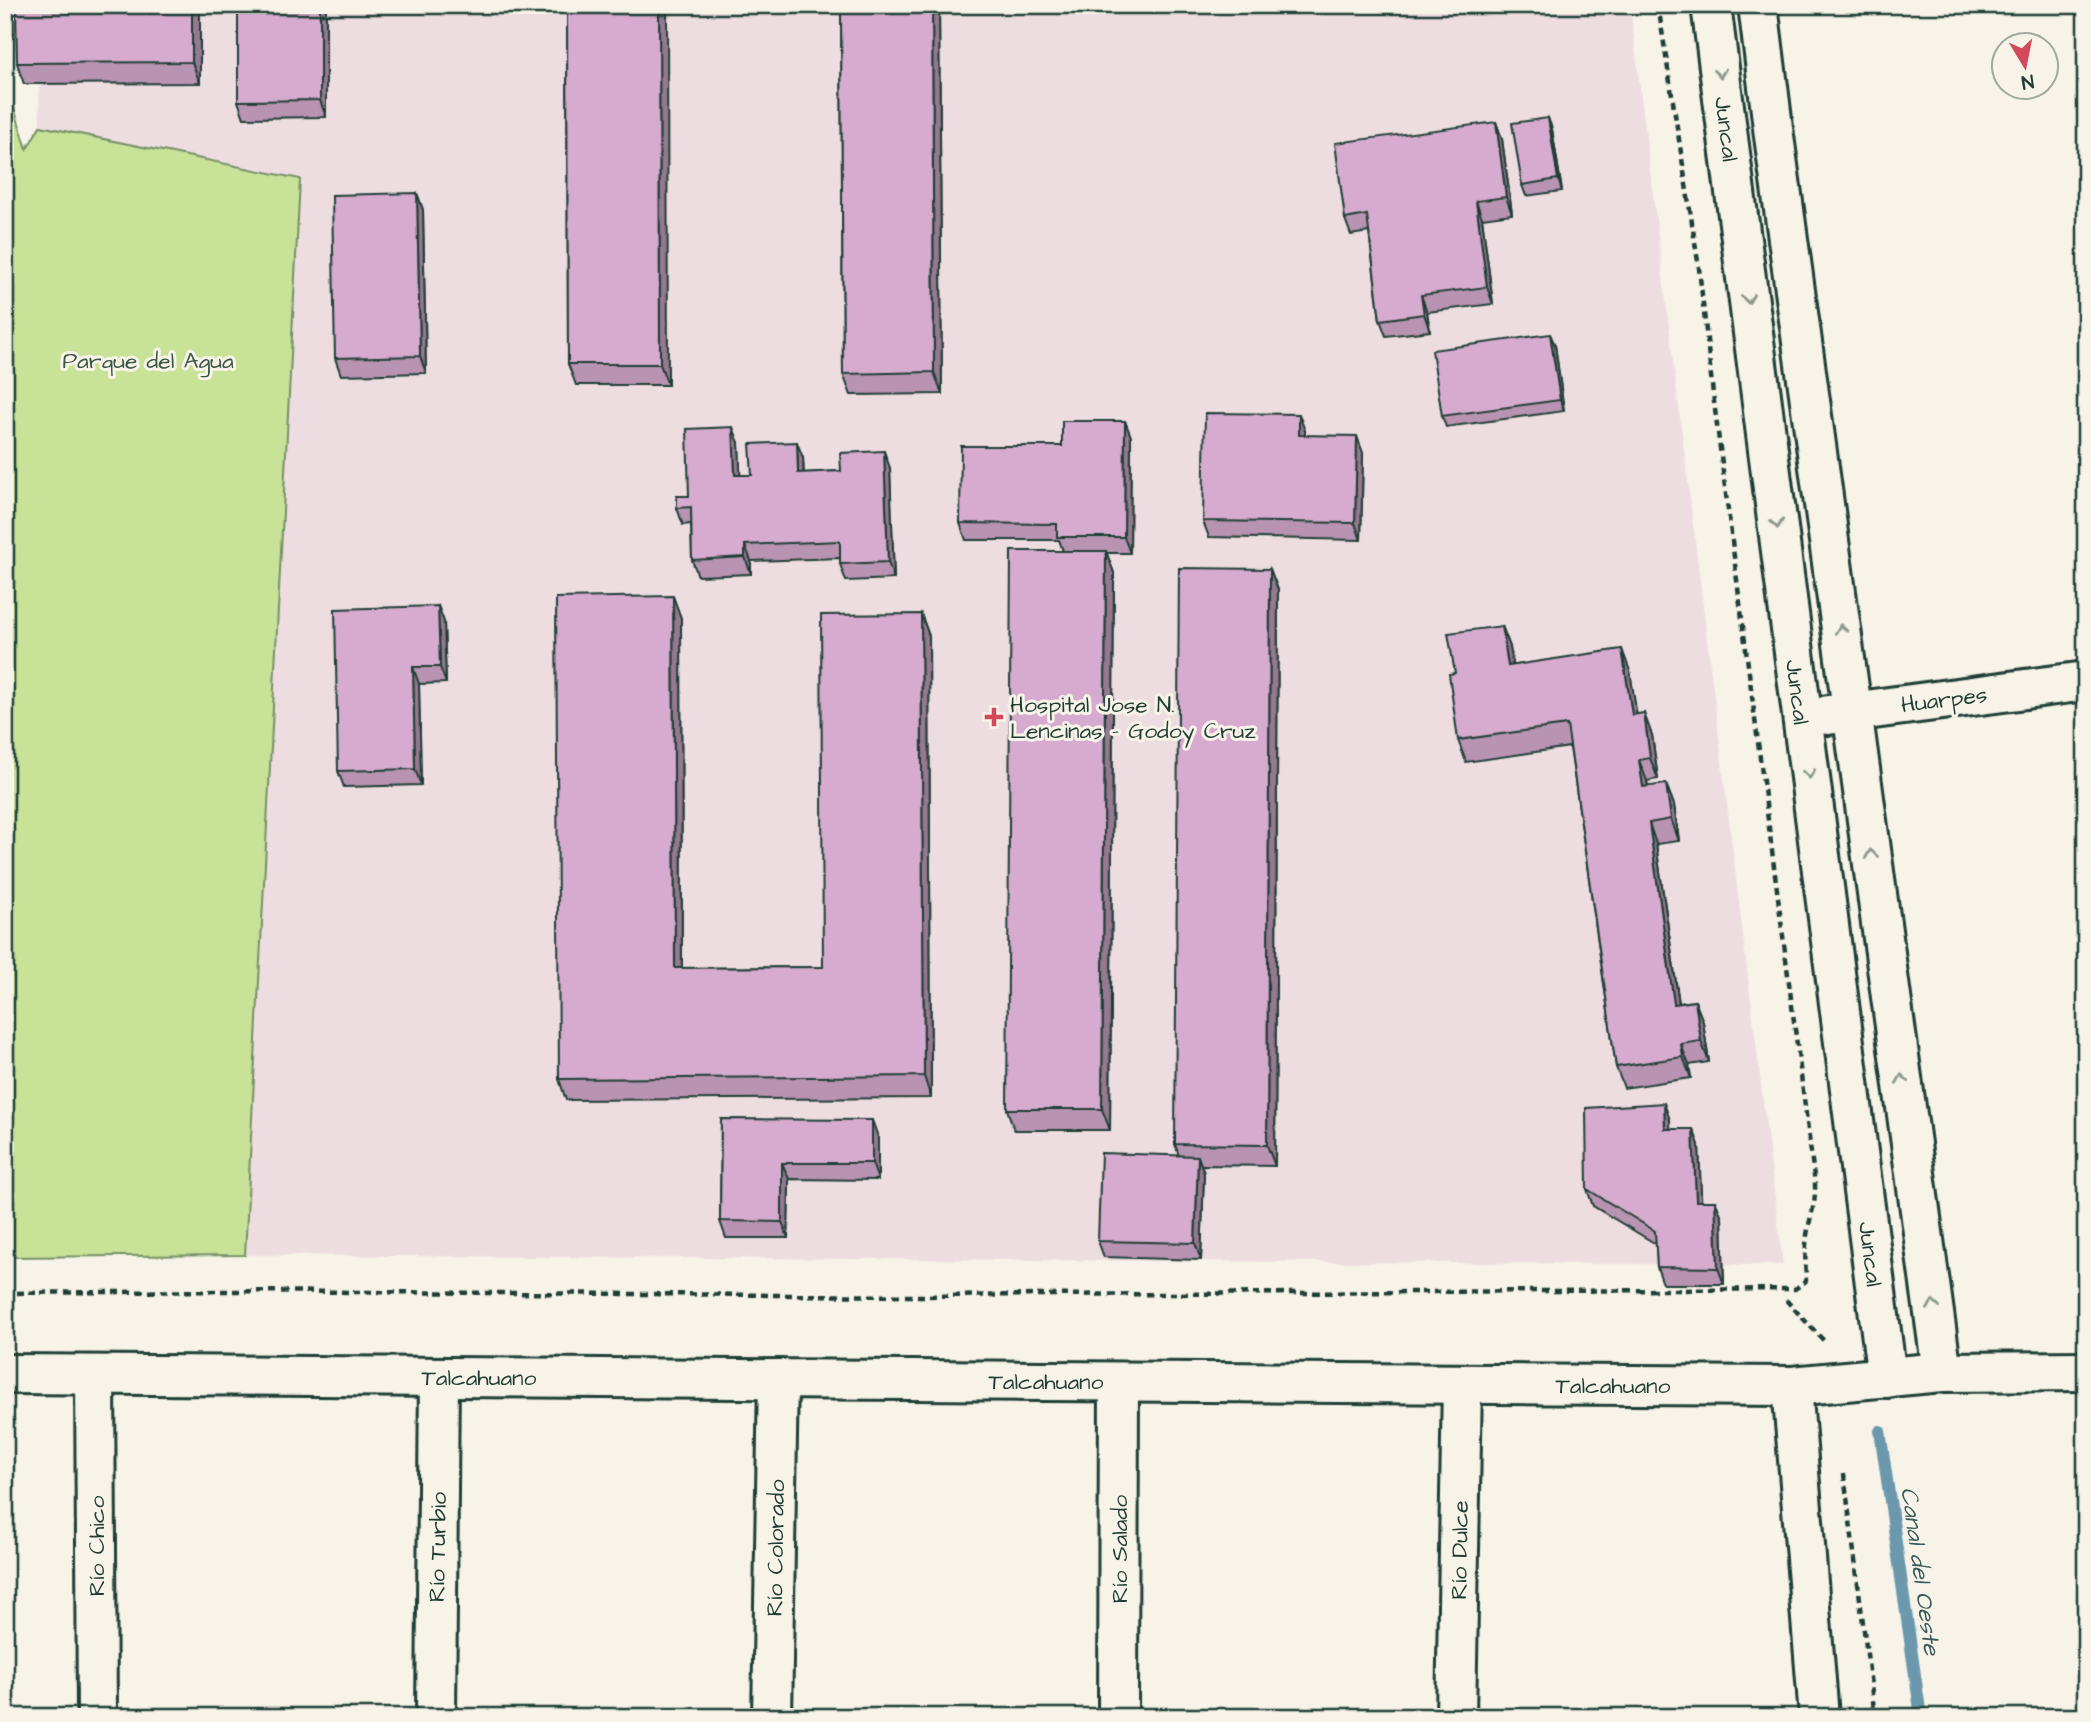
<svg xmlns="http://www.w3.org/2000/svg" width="2091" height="1722" viewBox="0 0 2091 1722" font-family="'Architects Daughter',sans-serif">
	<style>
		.built { fill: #eddde0 }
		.green { fill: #c8e298; stroke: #749066; stroke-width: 2 }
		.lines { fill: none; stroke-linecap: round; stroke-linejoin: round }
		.stream { stroke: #6c98ad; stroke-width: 12 }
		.minor-casing { stroke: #1f3d34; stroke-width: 44 }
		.path { stroke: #1f3d34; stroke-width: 4.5; stroke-dasharray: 7 5; stroke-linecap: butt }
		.minor { stroke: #f7f3e8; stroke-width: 38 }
		.wall { fill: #b993b2; stroke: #1f3d34; stroke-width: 2 }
		.shaded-wall { fill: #967891; stroke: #1f3d34; stroke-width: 2 }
		.building { fill: #d7abcf; stroke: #1f3d34; stroke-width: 2 }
		.oneway { stroke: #8b988e }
		.poi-dot { fill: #d1495b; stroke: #f7f3e8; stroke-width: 2.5 }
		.labels { text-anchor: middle; stroke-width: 6; stroke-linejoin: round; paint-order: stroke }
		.street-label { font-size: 23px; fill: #1f3d34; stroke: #f7f3e8 }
		.park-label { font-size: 23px; fill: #385643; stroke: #f7f3e8 }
		.poi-label { font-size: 23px; fill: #1f3d34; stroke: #f7f3e8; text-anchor: start }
		.water-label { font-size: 24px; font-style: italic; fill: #395b5c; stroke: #f7f3e8 }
	</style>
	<rect width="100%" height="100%" fill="#f7f3e8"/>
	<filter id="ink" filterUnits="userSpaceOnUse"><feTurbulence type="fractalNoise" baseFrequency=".0143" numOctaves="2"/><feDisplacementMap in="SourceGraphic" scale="14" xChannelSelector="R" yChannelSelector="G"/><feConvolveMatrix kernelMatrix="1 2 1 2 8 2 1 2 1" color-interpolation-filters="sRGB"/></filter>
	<g filter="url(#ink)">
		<!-- built -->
		<polygon class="built" points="37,5 1630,5 1783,1265 245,1255 300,180 40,126"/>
		<!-- green -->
		<polygon class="green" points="5,79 27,149 40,126 300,179 245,1255 5,1257"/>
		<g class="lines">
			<!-- stream -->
			<polyline class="stream" points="1880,1431 1921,1717"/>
			<defs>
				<g id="minor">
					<polyline points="1711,5 1887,1378"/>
					<polyline points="1758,5 1774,136 1942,1372"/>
					<polyline points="1828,715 2086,681"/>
					<polyline points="5,1374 1792,1386 1942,1372 2086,1371"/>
					<polyline points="95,1375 97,1717"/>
					<polyline points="1792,1386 1819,1717"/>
					<polyline points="436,1717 439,1377"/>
					<polyline points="772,1717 778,1379"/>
					<polyline points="1118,1717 1119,1382"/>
					<polyline points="1456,1717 1462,1384"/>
				</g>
			</defs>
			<!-- minor casing -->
			<use href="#minor" class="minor-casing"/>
			<!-- path -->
			<g class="path">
				<path d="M 5,1293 L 224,1291 L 918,1296 L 1795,1289 L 1806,1281 C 1805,1265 1805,1250 1807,1235 C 1810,1216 1816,1205 1815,1184 L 1713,394 L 1699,268 L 1658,5"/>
				<polyline points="1786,1300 1824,1341 1825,1344"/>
				<polyline points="1844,1474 1875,1717"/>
			</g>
			<!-- minor -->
			<use href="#minor" class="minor"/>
		</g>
		<!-- wall -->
		<g class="wall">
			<polygon points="16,5 200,5 200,83 24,84 17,63"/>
			<polygon points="326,5 326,117 244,118 238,101"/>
			<polygon points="567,5 668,385 576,385 568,364"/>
			<polygon points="841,5 939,5 942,394 851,395 843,374"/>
			<polygon points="1548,118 1552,129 1562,191 1526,196 1522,185"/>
			<polygon points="1496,122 1502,139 1512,214 1482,218 1493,304 1427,312 1430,331 1386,336 1380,320 1369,232 1351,235 1345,219"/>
			<polygon points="417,193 423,210 426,373 341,375 335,358"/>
			<polygon points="1555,345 1564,411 1446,427 1442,416"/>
			<polygon points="1125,421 1131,437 1130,553 1106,553 1114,573 1110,1130 1014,1130 1007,1109 1063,551 1059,540 966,540 960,523 1062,446"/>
			<polygon points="1305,431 1305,435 1363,453 1361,540 1209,537 1203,521"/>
			<polygon points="739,443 740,475 752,475 803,458 804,473 890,468 894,579 846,581 840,564 840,558 751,561 751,574 698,576 692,560 691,524 683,525 677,508"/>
			<polygon points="1270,569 1278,590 1275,1166 1201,1165 1204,1173 1201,1260 1104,1257 1098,1241 1179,1156 1175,1144"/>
			<polygon points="438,606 444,622 446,683 419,684 421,785 344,787 338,771"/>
			<polygon points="921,614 929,636 931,1098 566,1100 559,1079 681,618 682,968 823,967"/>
			<polygon points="1502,626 1510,647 1512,665 1630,671 1636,714 1652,735 1658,779 1647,781 1648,787 1666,784 1674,805 1679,841 1656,844 1679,1003 1695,1001 1703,1022 1709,1062 1689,1065 1691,1078 1624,1088 1616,1067 1570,747 1466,762 1458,740 1455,673"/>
			<polygon points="721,1119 878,1137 878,1180 789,1179 788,1238 726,1238 720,1221"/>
			<polygon points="1670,1120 1670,1129 1693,1129 1699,1145 1701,1201 1715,1201 1722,1217 1724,1284 1663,1284 1657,1267 1656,1244 1593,1206 1587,1189"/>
		</g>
		<!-- shaded-wall -->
		<g class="shaded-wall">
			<polygon points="192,5 200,5 200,83 192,62"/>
			<polygon points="320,5 326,5 326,117 320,100"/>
			<polygon points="659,5 667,5 668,385 660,364"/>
			<polygon points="932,5 939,5 942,394 934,372"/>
			<polygon points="1548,118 1552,129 1562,191 1558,179"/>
			<polygon points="1496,122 1502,139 1512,214 1506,197"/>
			<polygon points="417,193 423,210 426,373 420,356"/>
			<polygon points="1476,201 1482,218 1493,304 1487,287"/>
			<polygon points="1421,295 1427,312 1430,331 1424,314"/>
			<polygon points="1550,334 1555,345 1564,411 1560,400"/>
			<polygon points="1299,414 1305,431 1305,452 1299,435"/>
			<polygon points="1125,421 1131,437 1130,553 1124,537"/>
			<polygon points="733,427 739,443 741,492 735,475"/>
			<polygon points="1357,436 1363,453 1361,540 1355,523"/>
			<polygon points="797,442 803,458 804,489 798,473"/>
			<polygon points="884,451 890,468 894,579 888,562"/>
			<polygon points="745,545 751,561 751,574 745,557"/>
			<polygon points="1106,551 1114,573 1110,1130 1102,1109"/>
			<polygon points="1270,569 1278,590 1275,1166 1267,1145"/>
			<polygon points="673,596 681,618 682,989 675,968"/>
			<polygon points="438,606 444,622 446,683 440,667"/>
			<polygon points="921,614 929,636 931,1098 924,1076"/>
			<polygon points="1502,626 1510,647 1515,687 1508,666"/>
			<polygon points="1622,649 1630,671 1640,736 1632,715"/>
			<polygon points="413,667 419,684 421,785 415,769"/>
			<polygon points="1644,713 1652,735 1658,779 1650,758"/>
			<polygon points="1639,760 1647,781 1651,809 1643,787"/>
			<polygon points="1666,784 1674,805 1679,841 1671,819"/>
			<polygon points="1649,823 1656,844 1682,1025 1674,1004"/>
			<polygon points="1695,1001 1703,1022 1709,1062 1701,1041"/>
			<polygon points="1681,1044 1689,1065 1691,1078 1683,1057"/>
			<polygon points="1664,1103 1670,1120 1671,1146 1665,1129"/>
			<polygon points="872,1120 878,1137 878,1180 872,1163"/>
			<polygon points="1693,1129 1699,1145 1702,1218 1696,1201"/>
			<polygon points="1198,1156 1204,1173 1201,1260 1195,1243"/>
			<polygon points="782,1163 789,1179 788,1238 782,1222"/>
			<polygon points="1715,1201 1722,1217 1724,1284 1718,1268"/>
		</g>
		<!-- building -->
		<g class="building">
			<polygon points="16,5 192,5 192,62 17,63"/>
			<polygon points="238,5 320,5 320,100 238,101"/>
			<polygon points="567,5 659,5 660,364 568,364"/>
			<polygon points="841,5 932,5 934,372 843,374"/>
			<polygon points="1548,118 1558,179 1522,185 1512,123"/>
			<polygon points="1496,122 1506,197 1476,201 1487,287 1421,295 1424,314 1380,320 1367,215 1345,219 1335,143"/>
			<polygon points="417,193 420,356 335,358 332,195"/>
			<polygon points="1550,334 1560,400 1442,416 1432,350"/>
			<polygon points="1205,413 1299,414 1299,435 1357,436 1355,523 1203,521"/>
			<polygon points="1062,421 1125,421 1124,537 1057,537 1057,524 960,523 961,446 1062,446"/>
			<polygon points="733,427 735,475 752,475 750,444 797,442 798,473 841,471 840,453 884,451 888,562 840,564 840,541 745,545 745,557 692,560 691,507 677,508 677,496 689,496 687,429"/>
			<polygon points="1011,551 1106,551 1102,1109 1007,1109"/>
			<polygon points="1179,568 1270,569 1267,1145 1175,1144"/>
			<polygon points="673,596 675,968 823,967 821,615 921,614 924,1076 559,1079 556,598"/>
			<polygon points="438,606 440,667 413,667 415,769 338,771 335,609"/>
			<polygon points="1502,626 1508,666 1622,649 1632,715 1644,713 1650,758 1639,760 1643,787 1666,784 1671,819 1649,823 1674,1004 1695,1001 1701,1041 1681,1044 1683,1057 1616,1067 1567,725 1458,740 1449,674 1455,673 1448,633"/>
			<polygon points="1664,1103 1665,1129 1693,1129 1696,1201 1715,1201 1718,1268 1657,1267 1655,1231 1587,1189 1586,1108"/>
			<polygon points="721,1119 872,1120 872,1163 782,1163 782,1222 720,1221"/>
			<polygon points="1101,1153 1198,1156 1195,1243 1098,1241"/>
		</g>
		<!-- one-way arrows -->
		<defs><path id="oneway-chevron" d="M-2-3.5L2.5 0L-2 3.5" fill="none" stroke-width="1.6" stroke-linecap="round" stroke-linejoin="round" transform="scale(1.75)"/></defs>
		<g class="oneway">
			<use href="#oneway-chevron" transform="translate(1720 73) rotate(83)"/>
			<use href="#oneway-chevron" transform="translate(1748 299) rotate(83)"/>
			<use href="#oneway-chevron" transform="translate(1777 524) rotate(83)"/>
			<use href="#oneway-chevron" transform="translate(1841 629) rotate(-98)"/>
			<use href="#oneway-chevron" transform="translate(1809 774) rotate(83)"/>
			<use href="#oneway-chevron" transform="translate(1871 854) rotate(-98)"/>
			<use href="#oneway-chevron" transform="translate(1902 1079) rotate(-98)"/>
			<use href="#oneway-chevron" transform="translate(1933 1305) rotate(-98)"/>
		</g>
	</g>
	<!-- markers -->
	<path class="poi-dot" d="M990.5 706.5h7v7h7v7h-7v7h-7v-7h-7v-7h7z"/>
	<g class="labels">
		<!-- street labels -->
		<g class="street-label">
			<text transform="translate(1727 129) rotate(83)" y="8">Juncal</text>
			<text transform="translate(1798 692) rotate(83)" y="8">Juncal</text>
			<text transform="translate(1944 699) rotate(-7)" y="8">Huarpes</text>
			<text transform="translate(1871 1254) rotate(83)" y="8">Juncal</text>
			<text x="479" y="1385">Talcahuano</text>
			<text x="1046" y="1389">Talcahuano</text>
			<text x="1613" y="1393">Talcahuano</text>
			<text transform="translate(96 1546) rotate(-90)" y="8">Río Chico</text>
			<text transform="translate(437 1547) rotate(-89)" y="8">Río Turbio</text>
			<text transform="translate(775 1548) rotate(-89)" y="8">Río Colorado</text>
			<text transform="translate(1119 1549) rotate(-90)" y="8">Río Salado</text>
			<text transform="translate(1459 1550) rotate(-89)" y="8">Río Dulce</text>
		</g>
		<!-- park labels -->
		<g class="park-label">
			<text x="148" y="368">Parque del Agua</text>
		</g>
		<!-- poi labels -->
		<g class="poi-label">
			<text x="1010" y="712">Hospital Jose N.<tspan x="1010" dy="26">Lencinas - Godoy Cruz</tspan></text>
		</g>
		<!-- water labels -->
		<g class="water-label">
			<text transform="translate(1921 1571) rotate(82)" y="8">Canal del Oeste</text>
		</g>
	</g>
	<!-- margin -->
	<rect width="2091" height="1722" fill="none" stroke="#f7f3e8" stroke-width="28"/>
	<rect x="14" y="14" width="2063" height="1694" fill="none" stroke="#1f3d34" stroke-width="2.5" filter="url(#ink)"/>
	<!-- north arrow -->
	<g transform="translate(2025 66) rotate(170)"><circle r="33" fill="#f7f3e8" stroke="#a1aaa0" stroke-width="2"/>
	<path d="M0-5L12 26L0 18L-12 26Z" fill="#d1495b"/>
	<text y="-10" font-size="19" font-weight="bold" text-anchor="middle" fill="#1f3d34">N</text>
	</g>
</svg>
